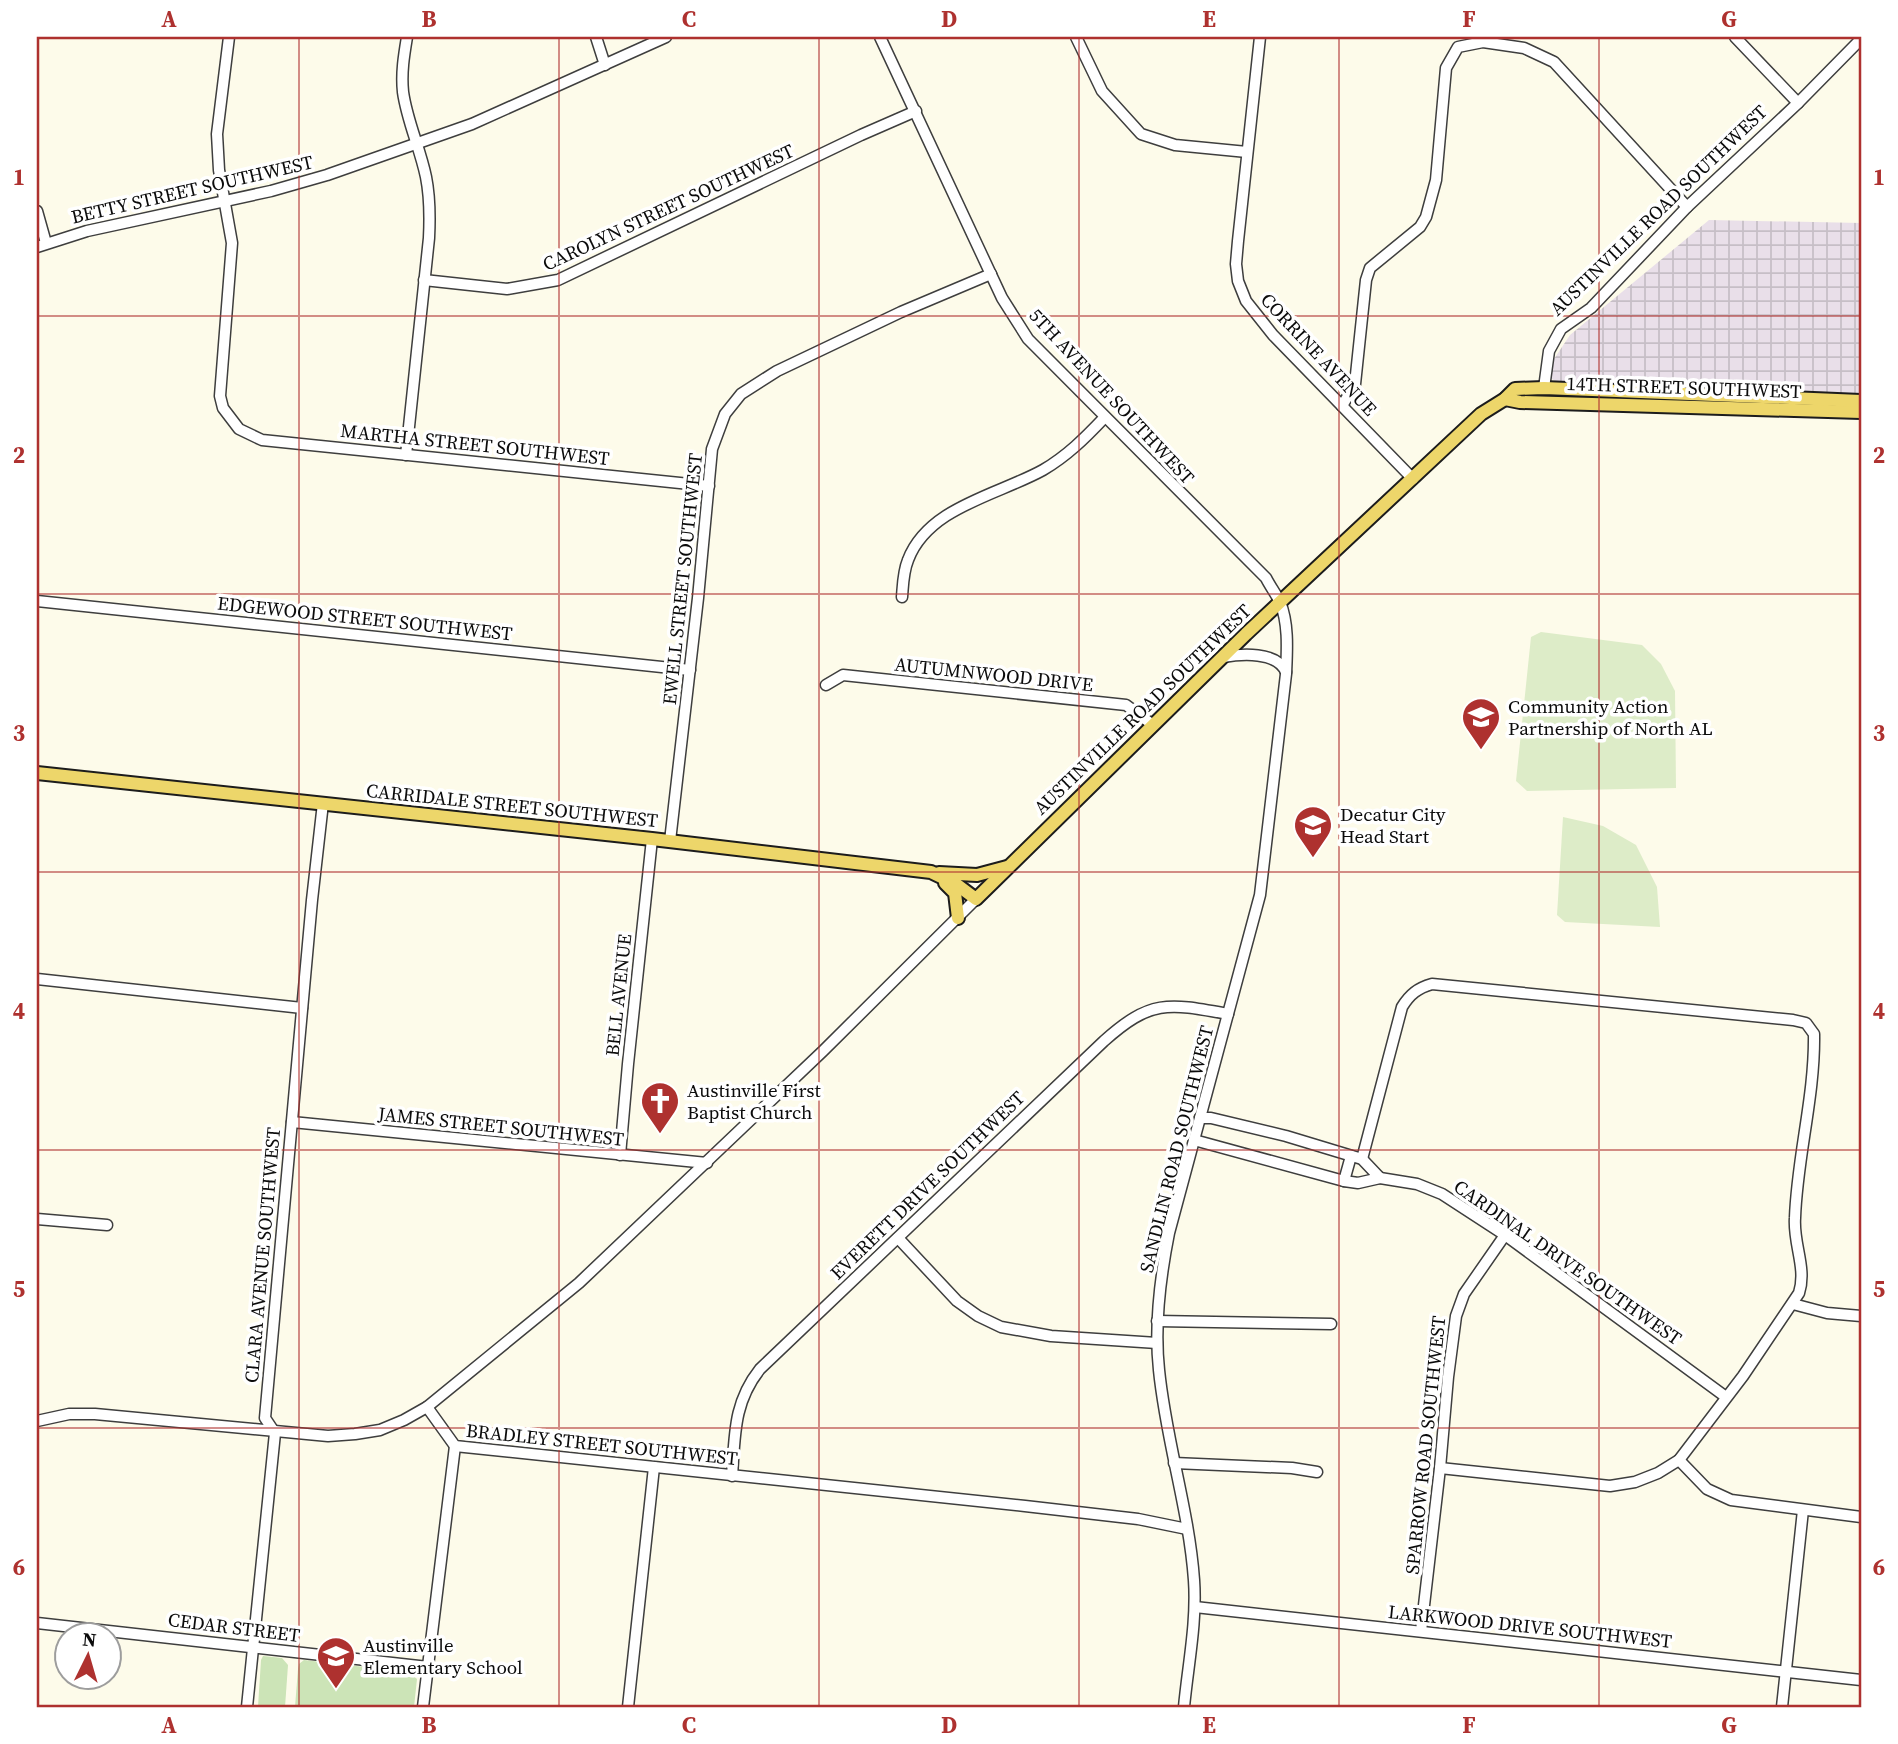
<svg xmlns="http://www.w3.org/2000/svg" width="1898" height="1744" viewBox="0 0 1898 1744" font-family="'Source Serif 4',serif">
	<style>
		.industrial { fill: url(#industrial-grid) }
		.grass { fill: #cce4b7 }
		.pitch { fill: #ddecc8 }
		.lines { fill: none; stroke-linecap: round; stroke-linejoin: round }
		.minor-casing { stroke: #3e3e3e; stroke-width: 13 }
		.major-casing { stroke: #1c1c1c; stroke-width: 16 }
		.minor { stroke: #fff; stroke-width: 10 }
		.major { stroke: #edd66a; stroke-width: 12 }
		.grid { fill: none; stroke: #ae312f; stroke-width: 2; stroke-opacity: 0.55 }
		.labels { text-anchor: middle; stroke-width: 7; stroke-linejoin: round; paint-order: stroke }
		.street-label { font-size: 19px; fill: #0b0b0b; stroke: #fff }
		.poi-label { font-size: 19px; fill: #0b0b0b; stroke: #fff; text-anchor: start }
		.neatline { fill: none; stroke: #ae312f; stroke-width: 2.5 }
		.grid-label { font-size: 23px; text-anchor: middle; font-weight: bold; fill: #ae312f }
	</style>
	<defs>
		<pattern id="industrial-grid" width="8" height="8" patternUnits="userSpaceOnUse" patternTransform="scale(1.75)"><rect width="8" height="8" fill="#e9dfe9"/><path d="M0 4h8M4 0v8" fill="none" stroke="#c6bec6"/></pattern>
	</defs>
	<rect width="100%" height="100%" fill="#fdfbea"/>
	<!-- industrial -->
	<polygon class="industrial" points="1709,220 1861,223 1861,395 1560,384 1544,374 1570,335"/>
	<!-- grass -->
	<g class="grass">
		<polygon points="263,1656 282,1658 288,1665 285,1707 258,1707 261,1660"/>
		<polygon points="304,1660 408,1672 417,1679 414,1707 295,1707 298,1669 299,1664"/>
	</g>
	<!-- pitch -->
	<g class="pitch">
		<polygon points="1541,632 1642,645 1661,664 1675,691 1676,788 1527,791 1516,781 1531,637"/>
		<polygon points="1563,817 1603,826 1636,845 1657,887 1660,927 1565,922 1557,915"/>
	</g>
	<g class="lines">
		<defs>
			<g id="minor">
				<polyline points="229,37 217,134 219,170 232,243 220,396 223,408 239,429 262,440 709,486"/>
				<polyline points="596,37 605,65"/>
				<path d="M 880,37 L 1002,298 L 1028,339 L 1266,578 C 1270,586 1276,594 1280,602 C 1289,624 1287,651 1286,674 L 1260,895 L 1169,1233 C 1160,1278 1154,1324 1159,1370 C 1166,1441 1189,1510 1194,1580 C 1197,1622 1188,1665 1184,1707"/>
				<polyline points="1076,37 1102,91 1141,134 1175,145 1247,152"/>
				<polyline points="1260,37 1238,241 1236,264 1238,281 1246,301 1273,335 1413,479"/>
				<polyline points="1735,37 1798,103"/>
				<polyline points="37,211 46,243"/>
				<polyline points="37,247 87,231 271,191 327,175 472,124 666,37"/>
				<polyline points="424,280 507,289 558,280 861,135 916,111"/>
				<polyline points="1544,388 1549,351 1561,329 1591,308 1687,207 1798,103 1861,39"/>
				<polyline points="1342,406 1355,384 1366,280 1370,268 1420,227 1426,217 1436,180 1446,68 1458,47 1483,42 1524,48 1554,62 1687,207"/>
				<path d="M 406,455 L 429,238 C 430,218 430,197 426,177 C 420,148 407,121 403,92 C 401,73 404,55 407,37"/>
				<path d="M 902,597 C 903,585 903,572 908,560 C 928,507 998,495 1043,470 C 1067,456 1085,438 1104,418"/>
				<polyline points="37,601 690,670"/>
				<path d="M 1223,657 C 1241,654 1277,651 1286,672"/>
				<polyline points="826,685 843,675 1126,705 1153,725"/>
				<polyline points="670,841 698,598 712,449 725,414 741,394 777,371 901,312 991,274"/>
				<polyline points="37,979 302,1008"/>
				<polyline points="1200,1118 1211,1118 1286,1136 1362,1159 1380,1178"/>
				<polyline points="292,1122 707,1163"/>
				<polyline points="1194,1140 1344,1181 1358,1183 1380,1178 1417,1184 1442,1194 1505,1235 1726,1397"/>
				<polyline points="620,1155 628,1064 652,839"/>
				<path d="M 1362,1159 L 1402,1007 C 1410,994 1418,988 1432,984 L 1793,1020 L 1806,1023 L 1814,1034 C 1815,1096 1797,1157 1795,1218 C 1793,1244 1807,1268 1799,1293 L 1743,1376 L 1679,1460 L 1658,1473 L 1635,1482 L 1610,1486 L 1440,1468"/>
				<polyline points="1344,1181 1351,1156"/>
				<polyline points="37,1219 107,1225"/>
				<polyline points="898,1238 957,1301 978,1316 1001,1327 1051,1336 1157,1343"/>
				<polyline points="1793,1304 1827,1313 1861,1316"/>
				<polyline points="1157,1321 1331,1324"/>
				<polyline points="427,1407 455,1446 1025,1506 1138,1519 1187,1529"/>
				<polyline points="37,1421 69,1414 95,1414 328,1436 355,1434 380,1430 404,1420 427,1407 579,1283 823,1051 976,899"/>
				<polyline points="1679,1460 1707,1489 1731,1500 1861,1517"/>
				<polyline points="1174,1463 1292,1468 1317,1472"/>
				<path d="M 732,1476 C 735,1436 733,1403 760,1369 L 1104,1041 C 1151,999 1168,1003 1228,1014"/>
				<polyline points="1195,1607 1861,1680"/>
				<polyline points="37,1623 428,1667"/>
				<polyline points="1421,1631 1440,1468 1448,1377 1456,1316 1464,1294 1505,1235"/>
				<polyline points="247,1707 275,1433 265,1418 312,900 323,803"/>
				<polyline points="423,1707 455,1446"/>
				<polyline points="628,1707 654,1467"/>
				<polyline points="1782,1707 1803,1510"/>
			</g>
			<g id="major">
				<polyline points="1505,399 1520,402 1861,412"/>
				<polyline points="37,773 652,839 931,872 956,884 976,899 1246,634 1481,414 1505,399 1515,389 1544,388 1861,401"/>
				<polyline points="939,873 977,875 1007,867"/>
				<polyline points="945,883 955,893 958,918"/>
			</g>
		</defs>
		<!-- minor casing -->
		<use href="#minor" class="minor-casing"/>
		<!-- major casing -->
		<use href="#major" class="major-casing"/>
		<!-- minor -->
		<use href="#minor" class="minor"/>
		<!-- major -->
		<use href="#major" class="major"/>
	</g>
	<!-- grid -->
	<path class="grid" d="M 299,37 L 299,1707M 559,37 L 559,1707M 819,37 L 819,1707M 1079,37 L 1079,1707M 1339,37 L 1339,1707M 1599,37 L 1599,1707M 37,316 L 1861,316M 37,594 L 1861,594M 37,872 L 1861,872M 37,1150 L 1861,1150M 37,1428 L 1861,1428"/>
	<!-- icons -->
	<defs>
		<symbol id="school-pin" viewBox="-11 -11 22 30"><path d="M0 17L-7.5 6A9.5 9.5 0 1 1 7.5 6Z" fill="#ae312f" stroke="#fff"/><path d="M0-5L7-2L0 1L-7-2ZM-4 1L0 2.5L4 1V4Q0 6-4 4Z" fill="#fff"/></symbol>
		<symbol id="church-pin" viewBox="-11 -11 22 30"><path d="M0 17L-7.5 6A9.5 9.5 0 1 1 7.5 6Z" fill="#ae312f" stroke="#fff"/><path d="M-1.2-6h2.4v3.5h3.3v2.4h-3.3V6h-2.4V-.1h-3.3v-2.4h3.3Z" fill="#fff"/></symbol>
	</defs>
	<g fill-rule="evenodd">
		<use href="#school-pin" x="1459" y="695" width="44" height="60"/>
		<use href="#school-pin" x="1291" y="803" width="44" height="60"/>
		<use href="#church-pin" x="638" y="1079" width="44" height="60"/>
		<use href="#school-pin" x="314" y="1634" width="44" height="60"/>
	</g>
	<g class="labels">
		<!-- street labels -->
		<g class="street-label">
			<text transform="translate(192 189) rotate(-13)" y="7">BETTY STREET SOUTHWEST</text>
			<text transform="translate(668 207) rotate(-25)" y="7">CAROLYN STREET SOUTHWEST</text>
			<text transform="translate(1658 210) rotate(-44)" y="7">AUSTINVILLE ROAD SOUTHWEST</text>
			<text transform="translate(1319 354) rotate(47)" y="7">CORRINE AVENUE</text>
			<text transform="translate(1684 387) rotate(2)" y="7">14TH STREET SOUTHWEST</text>
			<text transform="translate(1112 396) rotate(47)" y="7">5TH AVENUE SOUTHWEST</text>
			<text transform="translate(475 444) rotate(6)" y="7">MARTHA STREET SOUTHWEST</text>
			<text transform="translate(682 579) rotate(-84)" y="7">EWELL STREET SOUTHWEST</text>
			<text transform="translate(365 618) rotate(6)" y="7">EDGEWOOD STREET SOUTHWEST</text>
			<text transform="translate(994 674) rotate(6)" y="7">AUTUMNWOOD DRIVE</text>
			<text transform="translate(1142 709) rotate(-44)" y="7">AUSTINVILLE ROAD SOUTHWEST</text>
			<text transform="translate(512 805) rotate(6)" y="7">CARRIDALE STREET SOUTHWEST</text>
			<text transform="translate(618 995) rotate(-84)" y="7">BELL AVENUE</text>
			<text transform="translate(501 1126) rotate(6)" y="7">JAMES STREET SOUTHWEST</text>
			<text transform="translate(1176 1149) rotate(-76)" y="7">SANDLIN ROAD SOUTHWEST</text>
			<text transform="translate(927 1185) rotate(-44)" y="7">EVERETT DRIVE SOUTHWEST</text>
			<text transform="translate(262 1255) rotate(-85)" y="7">CLARA AVENUE SOUTHWEST</text>
			<text transform="translate(1568 1262) rotate(35)" y="7">CARDINAL DRIVE SOUTHWEST</text>
			<text transform="translate(602 1444) rotate(6)" y="7">BRADLEY STREET SOUTHWEST</text>
			<text transform="translate(1425 1445) rotate(-84)" y="7">SPARROW ROAD SOUTHWEST</text>
			<text transform="translate(1530 1626) rotate(6)" y="7">LARKWOOD DRIVE SOUTHWEST</text>
			<text transform="translate(234 1627) rotate(7)" y="7">CEDAR STREET</text>
		</g>
		<!-- poi labels -->
		<g class="poi-label">
			<text x="1508" y="713">Community Action<tspan x="1508" dy="22">Partnership of North AL</tspan></text>
			<text x="1340" y="821">Decatur City<tspan x="1340" dy="22">Head Start</tspan></text>
			<text x="687" y="1097">Austinville First<tspan x="687" dy="22">Baptist Church</tspan></text>
			<text x="363" y="1652">Austinville<tspan x="363" dy="22">Elementary School</tspan></text>
		</g>
	</g>
	<!-- border -->
	<rect width="1898" height="1744" fill="none" stroke="#ffffff" stroke-width="77"/>
	<!-- north arrow -->
	<g transform="translate(88 1656) rotate(5)"><circle r="33" fill="#ffffff" stroke="#9d9d9d" stroke-width="2"/>
	<path d="M0-5L12 26L0 18L-12 26Z" fill="#ae312f"/>
	<text y="-10" font-size="19" font-weight="bold" text-anchor="middle" fill="#0b0b0b">N</text>
	</g>
	<rect x="38" y="38" width="1822" height="1668" class="neatline"/>
	<g class="grid-label">
		<text x="169" y="27">A</text>
		<text x="429" y="27">B</text>
		<text x="689" y="27">C</text>
		<text x="949" y="27">D</text>
		<text x="1209" y="27">E</text>
		<text x="1469" y="27">F</text>
		<text x="1729" y="27">G</text>
		<text x="19" y="185">1</text>
		<text x="1879" y="185">1</text>
		<text x="19" y="463">2</text>
		<text x="1879" y="463">2</text>
		<text x="19" y="741">3</text>
		<text x="1879" y="741">3</text>
		<text x="19" y="1019">4</text>
		<text x="1879" y="1019">4</text>
		<text x="19" y="1297">5</text>
		<text x="1879" y="1297">5</text>
		<text x="19" y="1575">6</text>
		<text x="1879" y="1575">6</text>
		<text x="169" y="1733">A</text>
		<text x="429" y="1733">B</text>
		<text x="689" y="1733">C</text>
		<text x="949" y="1733">D</text>
		<text x="1209" y="1733">E</text>
		<text x="1469" y="1733">F</text>
		<text x="1729" y="1733">G</text>
	</g>
</svg>
